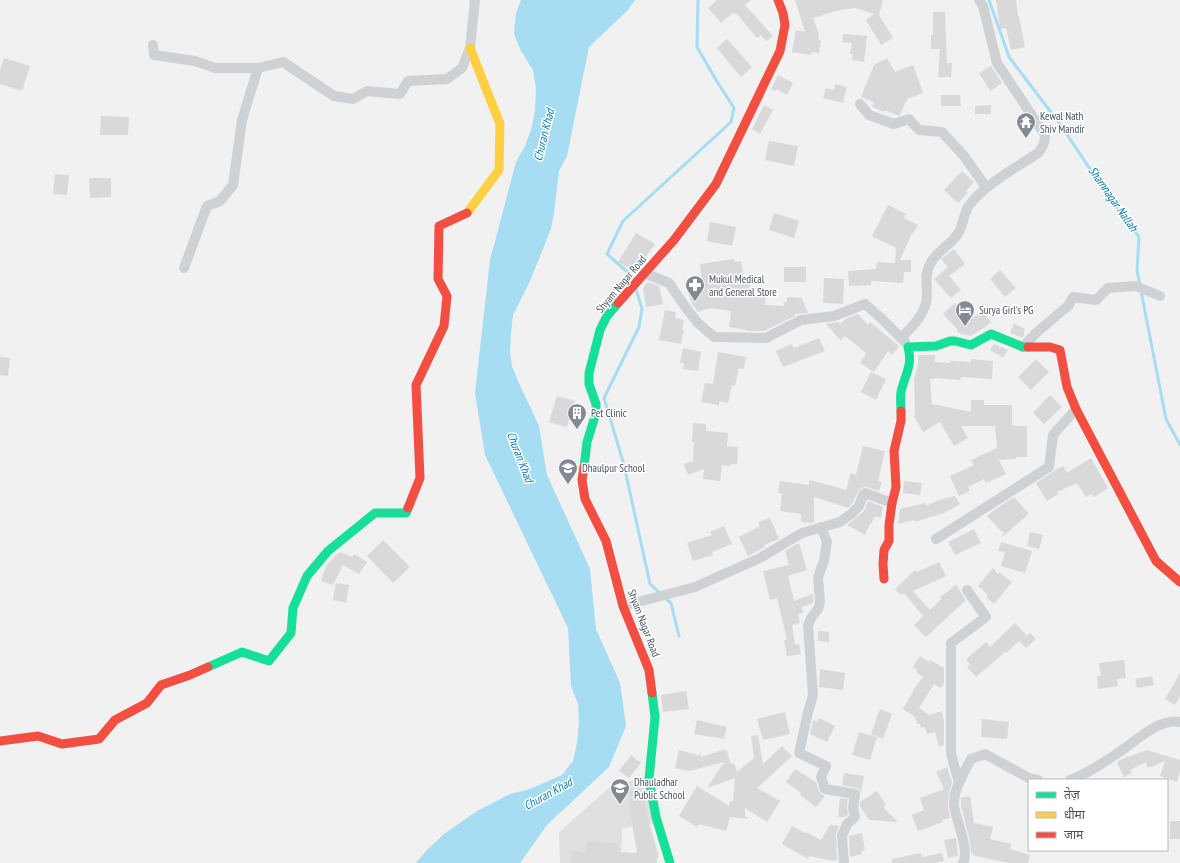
<svg xmlns="http://www.w3.org/2000/svg" width="1180" height="863" viewBox="0 0 1180 863" font-family="'PT Sans Narrow','Noto Sans Devanagari',sans-serif">
	<style>
		.education { fill: #e0e0e1 }
		.water { fill: #a6ddf2 }
		.lines { fill: none; stroke-linecap: round; stroke-linejoin: round }
		.stream { stroke: #a6ddf2; stroke-width: 3 }
		.building { fill: #d9d9db }
		.street { stroke: #cfd2d5; stroke-width: 10 }
		.fast { stroke: #16e098; stroke-width: 9 }
		.slow { stroke: #ffcf43; stroke-width: 9 }
		.jam { stroke: #f24e42; stroke-width: 9 }
		.labels { text-anchor: middle; stroke-width: 3; stroke-linejoin: round; paint-order: stroke }
		.poi-label { font-size: 11px; fill: #475260; stroke: #fff; text-anchor: start }
		.street-label { font-size: 11px; fill: #475260; stroke: #fff }
		.water-label { font-size: 12px; font-style: italic; fill: #027eb0; stroke: #fff }
	</style>
	<rect width="100%" height="100%" fill="#f2f1f1"/>
	<!-- education -->
	<polygon class="education" points="645,777 655,823 622,828 621,863 560,863 559,832 610,787"/>
	<!-- water -->
	<polygon class="water" points="521,0 635,0 627,11 589,47 567,156 559,171 554,213 551,229 530,281 513,315 511,334 510,352 512,366 518,381 539,426 547,475 590,569 596,629 620,683 626,726 609,767 547,825 520,863 416,863 426,851 444,834 477,811 510,794 530,789 562,775 573,761 577,743 579,722 578,704 571,686 568,628 485,455 475,393 490,260 516,162 525,146 531,130 535,111 536,88 533,70 521,51 514,34 516,13"/>
	<g class="lines">
		<!-- stream -->
		<g class="stream">
			<polyline points="989,0 1009,57 1060,124 1106,193 1139,237 1137,271 1140,285"/>
			<polyline points="634,280 632,276 607,254 623,221 731,122 734,108 716,80 697,47 698,0"/>
			<polyline points="636,289 642,309 639,327 604,398 624,465 650,584 661,594"/>
			<polyline points="1141,291 1166,419 1180,445"/>
			<polyline points="665,598 671,603 679,636"/>
		</g>
	</g>
	<!-- building -->
	<g class="building">
		<polygon points="717,0 751,0 745,5 773,36 766,41 761,35 757,38 736,13 735,14 733,13 721,23 708,8"/>
		<polygon points="795,0 883,0 879,15 893,38 881,45 866,20 874,14 855,8 840,10 813,18 819,34 818,40 821,41 819,53 812,52 811,55 792,52 796,30 805,32"/>
		<polygon points="996,0 1016,0 1018,16 1019,16 1025,47 1011,50 1006,28 1000,29"/>
		<polygon points="933,12 945,12 947,63 952,63 951,77 938,77 940,49 931,49 931,35 933,35"/>
		<polygon points="843,34 867,36 864,62 852,60 853,54 850,54 852,43 842,42"/>
		<polygon points="727,39 752,67 741,77 717,48"/>
		<polygon points="4,58 30,66 22,91 0,84 0,70"/>
		<polygon points="887,58 895,72 913,65 923,93 907,99 900,115 899,116 885,110 884,112 872,107 874,102 861,97 874,65"/>
		<polygon points="991,66 1002,83 990,91 979,73"/>
		<polygon points="778,75 793,83 787,95 776,89 775,91 771,89"/>
		<polygon points="835,84 847,87 843,103 823,98 826,88 834,90"/>
		<polygon points="941,95 960,95 961,106 941,106"/>
		<polygon points="764,105 773,110 760,134 752,129"/>
		<polygon points="991,105 991,114 975,114 975,106"/>
		<polygon points="101,116 129,117 128,135 100,135"/>
		<polygon points="769,141 798,146 794,166 765,160"/>
		<polygon points="962,171 974,182 966,191 968,193 958,203 944,190"/>
		<polygon points="55,174 69,175 67,195 53,194"/>
		<polygon points="89,178 111,178 111,197 90,198"/>
		<polygon points="888,205 906,214 904,218 918,225 913,234 912,233 900,260 911,260 911,272 904,272 903,283 871,281 871,285 849,286 848,271 876,269 877,262 895,263 896,248 872,236"/>
		<polygon points="774,213 799,221 794,238 769,230"/>
		<polygon points="710,222 736,227 732,246 707,241"/>
		<polygon points="636,233 655,244 641,264 635,272 618,262"/>
		<polygon points="954,249 965,264 949,276 961,290 951,298 934,279 948,267 941,259"/>
		<polygon points="734,259 735,262 741,261 744,279 751,280 749,290 751,290 751,295 766,296 765,305 784,306 784,302 787,302 787,297 802,298 808,313 795,314 795,316 764,331 747,331 747,330 729,327 731,311 710,308 698,312 692,304 688,292 703,287 700,264"/>
		<rect x="784" y="267" width="22" height="15"/>
		<polygon points="1000,270 1016,288 1005,297 990,279"/>
		<polygon points="824,278 844,279 843,304 823,303"/>
		<polygon points="648,282 659,286 663,304 646,307 643,288"/>
		<polygon points="955,303 971,319 981,311 991,322 984,328 970,336 959,333 957,331 957,329 943,314"/>
		<polygon points="665,310 676,312 675,318 684,320 682,330 684,330 681,344 659,340"/>
		<polygon points="858,314 868,325 870,322 899,346 892,355 888,351 874,372 860,363 866,353 845,336 841,340 841,341 826,324 838,322 840,324 847,318"/>
		<polygon points="1014,323 1025,329 1023,338 1010,333"/>
		<polygon points="819,338 825,351 783,367 776,351 792,344 794,348"/>
		<polygon points="994,344 1008,350 1003,358 990,350"/>
		<polygon points="683,348 701,352 698,371 683,369 684,363 680,363"/>
		<polygon points="718,352 746,357 744,369 739,368 735,386 732,385 728,403 719,401 719,405 701,402 705,383 713,384"/>
		<polygon points="918,355 935,355 935,362 950,363 950,361 971,362 971,359 993,361 992,379 961,377 960,380 934,378 934,379 930,379 932,404 971,412 971,400 984,400 984,405 1012,405 1012,425 1014,425 1014,426 1027,426 1027,457 1016,457 1016,459 999,460 1006,474 986,483 984,479 968,487 970,491 959,496 950,476 974,465 971,460 997,448 995,426 961,426 968,438 954,446 940,422 923,432 914,416 915,415 914,379 918,365"/>
		<polygon points="0,357 10,358 8,376 0,375"/>
		<polygon points="1036,359 1049,372 1031,390 1018,377"/>
		<polygon points="871,372 886,379 876,400 861,392"/>
		<polygon points="1050,395 1062,407 1044,424 1033,413"/>
		<polygon points="557,396 575,401 567,427 549,422"/>
		<polygon points="693,423 706,424 706,431 728,433 727,446 738,447 737,464 731,464 730,466 722,465 720,481 703,479 704,469 688,475 684,464 693,461 694,442 692,442"/>
		<polygon points="863,446 885,451 878,481 882,482 879,491 867,487 863,487 858,491 853,502 848,508 814,497 814,523 801,522 801,514 780,511 782,494 778,493 780,481 809,485 809,480 818,482 846,490 851,473 856,475"/>
		<polygon points="1091,458 1108,488 1094,497 1091,494 1086,497 1077,483 1057,492 1058,494 1047,501 1036,483 1054,471 1063,466 1067,473"/>
		<polygon points="904,481 922,483 920,495 903,493"/>
		<polygon points="955,496 960,504 944,513 915,522 914,520 898,524 900,509 925,503 926,506 939,500"/>
		<polygon points="1014,497 1029,514 1002,537 1004,531 1002,532 987,516 994,510"/>
		<polygon points="868,501 883,507 881,518 875,516 871,524 870,523 865,535 847,525 864,511"/>
		<polygon points="770,518 779,539 764,545 765,547 748,556 739,537 760,526 758,522"/>
		<polygon points="724,526 732,544 712,552 713,555 693,561 687,543 712,535 710,532"/>
		<polygon points="974,529 981,543 955,555 948,542"/>
		<polygon points="1030,532 1043,535 1039,549 1027,546"/>
		<polygon points="383,540 410,567 393,583 367,556"/>
		<polygon points="1001,542 1032,551 1025,573 1001,566 1005,552 998,551"/>
		<polygon points="799,543 807,570 788,576 794,601 813,594 813,603 802,607 803,613 798,614 800,623 792,625 795,645 799,644 801,654 787,656 784,640 787,640 777,598 770,600 763,571 789,565 785,551"/>
		<polygon points="340,552 352,557 354,554 367,562 359,574 343,565 333,585 321,581 326,566 334,557"/>
		<polygon points="939,562 946,576 913,591 930,610 941,599 940,597 956,585 965,599 965,601 926,637 914,625 923,616 904,593 901,595 895,589 915,570 917,572"/>
		<polygon points="993,568 996,572 998,575 999,572 1012,582 994,604 986,597 988,595 978,586"/>
		<polygon points="336,583 349,585 346,603 333,600"/>
		<polygon points="1015,623 1027,636 1030,633 1036,639 1026,648 1019,641 1006,653 1005,652 976,677 967,667 970,664 966,659 986,642 990,647"/>
		<polygon points="818,631 829,632 829,642 818,641"/>
		<polygon points="920,656 929,662 930,660 944,668 944,683 941,688 934,684 919,708 929,715 942,711 944,721 944,745 939,747 935,732 927,734 925,727 921,728 920,724 917,724 915,717 903,709 914,690 913,690 923,677 916,672 917,669 913,667"/>
		<polygon points="1124,660 1126,678 1117,679 1118,686 1098,689 1097,676 1101,676 1099,663"/>
		<polygon points="820,669 845,673 843,690 819,687"/>
		<polygon points="1180,673 1180,696 1175,705 1165,699"/>
		<polygon points="1152,676 1154,685 1137,688 1135,679"/>
		<polygon points="686,691 689,709 663,712 661,695"/>
		<polygon points="880,709 892,714 883,739 871,734"/>
		<polygon points="785,712 790,734 763,740 757,719"/>
		<polygon points="819,718 835,726 827,742 810,734 813,720 817,722"/>
		<polygon points="982,719 1009,722 1007,739 981,737"/>
		<polygon points="697,720 727,727 724,739 694,734"/>
		<polygon points="859,732 877,737 870,760 852,755"/>
		<polygon points="758,735 763,764 782,746 792,756 757,788 780,801 767,822 745,808 745,816 749,819 730,817 726,831 699,824 697,827 679,816 697,786 729,806 730,801 733,801 735,778 707,788 724,762 689,771 675,768 679,750 697,755 701,754 701,757 726,749 731,764 734,763 737,772 754,758 751,736"/>
		<polygon points="1147,750 1180,760 1180,771 1177,782 1160,776 1165,761 1148,768 1146,762 1130,770 1132,773 1124,777 1117,762 1128,756 1128,757"/>
		<polygon points="631,755 641,763 629,778 619,771"/>
		<polygon points="947,767 952,782 948,800 948,807 950,818 942,820 943,822 918,831 912,815 924,810 920,798 944,789 936,772"/>
		<polygon points="795,769 816,782 819,791 821,794 825,796 816,807 800,795 801,793 786,782"/>
		<polygon points="844,773 864,776 861,793 859,789 856,788 842,785"/>
		<polygon points="642,789 648,819 659,857 657,858 657,863 570,863 572,850 586,853 587,841 618,843 618,852 637,853 629,805 630,805 629,790"/>
		<polygon points="877,791 886,805 883,807 898,822 869,820 860,806 860,802"/>
		<polygon points="970,796 974,823 993,827 990,839 1011,844 1010,849 1030,855 1028,863 1008,863 972,855 973,853 971,853 970,842 961,805 961,798"/>
		<polygon points="840,798 848,799 847,807 848,815 845,817 838,817"/>
		<rect x="1170" y="821" width="10" height="18"/>
		<polygon points="830,825 839,826 836,836 837,860 834,861 809,856 808,859 782,844 792,826 805,833 806,832 821,840"/>
		<polygon points="862,833 865,850 861,851 862,854 850,857 849,836"/>
		<polygon points="956,838 958,856 948,858 944,840"/>
		<polygon points="921,853 922,857 942,853 944,861 935,863 892,863 892,859"/>
	</g>
	<g class="lines">
		<!-- street -->
		<g class="street">
			<polyline points="153,45 154,55 195,61 215,68 258,68 283,62 334,96 353,99 367,91 400,94 408,81 447,79 462,68 470,48 475,0"/>
			<polyline points="860,104 869,115 894,124 909,119 919,130 942,132 964,156 986,187"/>
			<polyline points="184,268 207,206 220,201 233,185 242,120 258,68"/>
			<polyline points="644,273 669,283 684,305 697,322 714,337 766,338 801,320 834,316 865,304 881,318 905,342"/>
			<path d="M 901,338 C 911,328 922,318 926,303 C 929,290 923,277 930,264 C 936,252 949,246 957,235 C 963,227 963,216 968,207 C 983,185 1016,168 1038,153 C 1043,147 1045,143 1045,135 L 997,63 L 983,6 L 979,0"/>
			<polyline points="1023,347 1036,333 1069,305 1073,297 1096,300 1108,288 1136,286 1160,296"/>
			<polyline points="821,527 827,542 824,561 818,577 820,602 818,609 811,618 808,626 813,695 808,712 799,753 826,766 821,777 825,789 855,794 853,808 855,817 847,824 842,836 844,863"/>
			<polyline points="936,539 1049,467 1053,435 1076,409"/>
			<polyline points="623,606 695,587 760,558 802,533 840,522 851,514 859,506 863,495 865,493 892,503"/>
			<path d="M 1070,780 C 1087,774 1103,763 1118,753 C 1135,742 1158,718 1180,722"/>
			<polyline points="959,783 951,754 951,643 986,617 967,590"/>
			<path d="M 963,863 C 970,851 956,820 954,806 C 953,789 964,773 971,759 L 985,754 L 1029,778 L 1038,780"/>
		</g>
		<!-- fast -->
		<g class="fast">
			<path d="M 901,411 C 901,405 900,398 901,392 C 905,374 913,366 908,347 L 936,346 L 950,341 L 955,341 L 971,345 L 991,334 L 1023,347 L 1028,347"/>
			<polyline points="584,467 587,442 596,413 596,404 589,384 589,373 600,330 607,316 618,303"/>
			<polyline points="208,667 242,652 269,661 291,633 293,608 307,576 328,551 375,513 406,513 408,508"/>
			<polyline points="652,693 655,717 649,779 656,817 670,863"/>
		</g>
		<!-- slow -->
		<polyline class="slow" points="467,213 499,170 500,124 470,48"/>
		<!-- jam -->
		<g class="jam">
			<polyline points="618,303 674,240 716,184 780,51 785,25 783,13 778,0"/>
			<polyline points="1028,347 1050,347 1060,350 1067,387 1076,409 1156,561 1180,582"/>
			<polyline points="584,467 582,480 585,499 606,541 623,606 649,670 652,693"/>
			<polyline points="408,508 420,478 416,385 444,326 447,296 438,279 439,226 467,213"/>
			<polyline points="884,579 883,564 884,550 889,541 889,525 892,503 896,487 894,451 901,421 901,411"/>
			<polyline points="0,741 38,736 62,744 99,739 115,720 147,703 161,685 190,675 208,667"/>
		</g>
	</g>
	<!-- icons -->
	<defs>
		<symbol id="temple-pin" viewBox="-11 -11 22 30"><path d="M0 17L-7.5 6A9.5 9.5 0 1 1 7.5 6Z" fill="#838a93" stroke="#fff"/><path d="M0-6L5-2H3V0L6.5 2.5H4V6H1.5V3h-3V6H-4V2.5H-6.5L-3 0V-2H-5Z" fill="#fff"/></symbol>
		<symbol id="pharmacy-pin" viewBox="-11 -11 22 30"><path d="M0 17L-7.5 6A9.5 9.5 0 1 1 7.5 6Z" fill="#838a93" stroke="#fff"/><path d="M-2-6h4v4h4v4h-4v4h-4v-4h-4v-4h4Z" fill="#fff"/></symbol>
		<symbol id="hotel-pin" viewBox="-11 -11 22 30"><path d="M0 17L-7.5 6A9.5 9.5 0 1 1 7.5 6Z" fill="#838a93" stroke="#fff"/><path d="M-6-4.5h1.5V1H6V5H4.5V3h-9V5H-6ZM-4 0a1.8 1.8 0 1 1 3.6 0ZM.5 0V-2.5h3Q6-2.5 6 0Z" fill="#fff"/></symbol>
		<symbol id="building-pin" viewBox="-11 -11 22 30"><path d="M0 17L-7.5 6A9.5 9.5 0 1 1 7.5 6Z" fill="#838a93" stroke="#fff"/><path d="M-4-6H4V6H1V3H-1V6H-4ZM-2.5-4.3h1.7v1.8h-1.7ZM.8-4.3h1.7v1.8H.8ZM-2.5-1h1.7V.8h-1.7ZM.8-1h1.7V.8H.8Z" fill="#fff"/></symbol>
		<symbol id="school-pin" viewBox="-11 -11 22 30"><path d="M0 17L-7.5 6A9.5 9.5 0 1 1 7.5 6Z" fill="#838a93" stroke="#fff"/><path d="M0-5L7-2L0 1L-7-2ZM-4 1L0 2.5L4 1V4Q0 6-4 4Z" fill="#fff"/></symbol>
	</defs>
	<g fill-rule="evenodd">
		<use href="#temple-pin" x="1015" y="111" width="22" height="30"/>
		<use href="#pharmacy-pin" x="684" y="274" width="22" height="30"/>
		<use href="#hotel-pin" x="954" y="299" width="22" height="30"/>
		<use href="#building-pin" x="566" y="402" width="22" height="30"/>
		<use href="#school-pin" x="557" y="457" width="22" height="30"/>
		<use href="#school-pin" x="609" y="777" width="22" height="30"/>
	</g>
	<g class="labels">
		<!-- poi labels -->
		<g class="poi-label">
			<text x="1040" y="120">Kewal Nath<tspan x="1040" dy="13">Shiv Mandir</tspan></text>
			<text x="709" y="283">Mukul Medical<tspan x="709" dy="13">and General Store</tspan></text>
			<text x="979" y="314">Surya Girl's PG</text>
			<text x="591" y="417">Pet Clinic</text>
			<text x="582" y="472">Dhaulpur School</text>
			<text x="634" y="786">Dhauladhar<tspan x="634" dy="13">Public School</tspan></text>
		</g>
		<!-- street labels -->
		<g class="street-label">
			<text transform="translate(621 284) rotate(-50)" y="4">Shyam Nagar Road</text>
			<text transform="translate(644 623) rotate(69)" y="4">Shyam Nagar Road</text>
		</g>
		<!-- water labels -->
		<g class="water-label">
			<text transform="translate(544 135) rotate(-76)" y="4">Churan Khad</text>
			<text transform="translate(1113 199) rotate(55)" y="4">Shamnagar Nallah</text>
			<text transform="translate(520 457) rotate(69)" y="4">Churan Khad</text>
			<text transform="translate(548 794) rotate(-29)" y="4">Churan Khad</text>
		</g>
	</g>
	<!-- legend -->
	<rect x="1028" y="779" width="140" height="72" fill="#ffffff" stroke="#b5babf"/>
	<rect x="1036" y="792" width="20" height="6" fill="#16e098" stroke="#b5babf"/>
	<text x="1064" y="799" font-size="12" fill="#475260">तेज़</text>
	<rect x="1036" y="812" width="20" height="6" fill="#ffcf43" stroke="#b5babf"/>
	<text x="1064" y="819" font-size="12" fill="#475260">धीमा</text>
	<rect x="1036" y="832" width="20" height="6" fill="#f24e42" stroke="#b5babf"/>
	<text x="1064" y="839" font-size="12" fill="#475260">जाम</text>
</svg>
